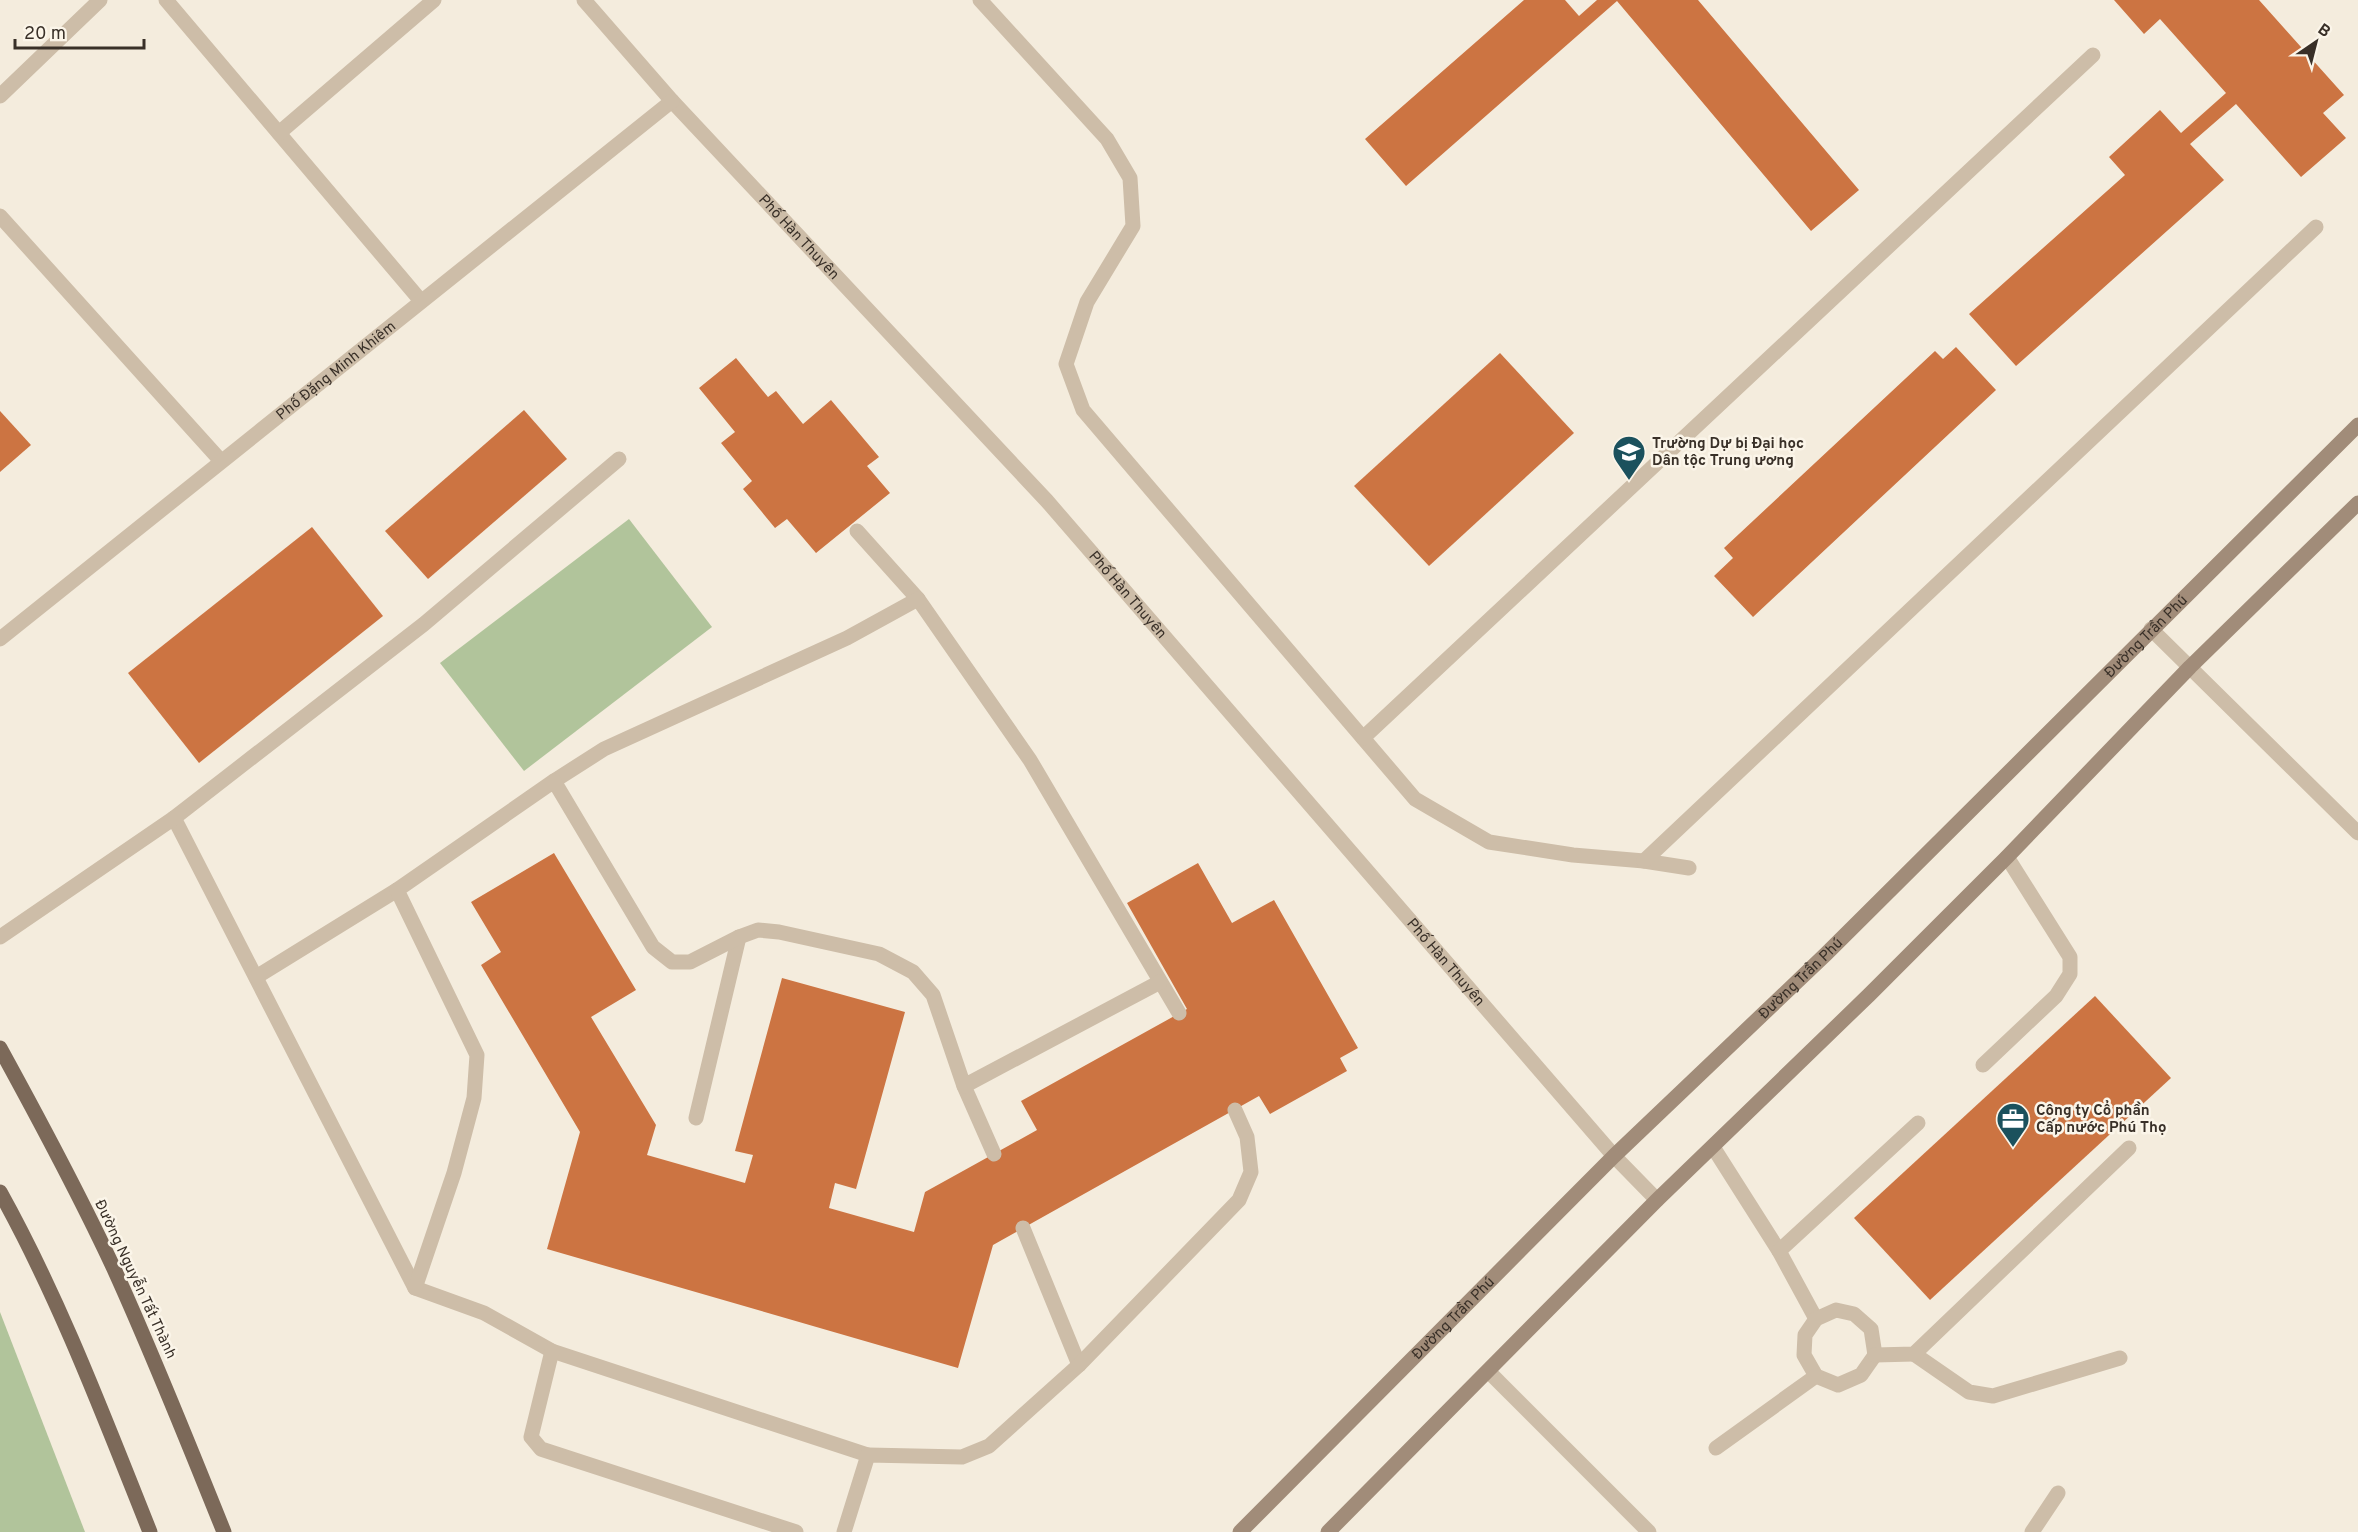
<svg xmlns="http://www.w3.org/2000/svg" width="2358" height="1532" viewBox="0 0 2358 1532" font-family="Overpass,sans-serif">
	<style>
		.green { fill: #b1c49b }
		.building { fill: #cc7442 }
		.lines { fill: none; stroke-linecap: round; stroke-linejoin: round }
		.service { stroke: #cdbda8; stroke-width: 15 }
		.minor { stroke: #cdbda8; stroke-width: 15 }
		.secondary { stroke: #a18c79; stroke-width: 15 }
		.primary { stroke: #7c6959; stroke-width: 15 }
		.labels { text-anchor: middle; stroke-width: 5; stroke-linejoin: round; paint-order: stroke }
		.street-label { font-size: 15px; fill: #393028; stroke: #fbf5e9 }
		.poi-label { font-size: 15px; font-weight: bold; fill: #393028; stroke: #fbf5e9; text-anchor: start }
	</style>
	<rect width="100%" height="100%" fill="#f4ecdd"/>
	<!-- green -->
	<g class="green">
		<polygon points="629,519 712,627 524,771 440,663"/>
		<polygon points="0,1312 85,1532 0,1532"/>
	</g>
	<!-- building -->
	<g class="building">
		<polygon points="1524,0 1565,0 1579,16 1597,0 1698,0 1859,190 1811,231 1617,1 1406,186 1365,139"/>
		<polygon points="2114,0 2259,0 2344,95 2323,113 2346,138 2301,177 2236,104 2190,144 2224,180 2016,366 1969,314 2125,175 2109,157 2160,110 2181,133 2226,93 2160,19 2144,34"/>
		<polygon points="1956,347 1996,390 1753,617 1714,576 1733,558 1724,548 1935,351 1943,359"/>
		<polygon points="1500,353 1574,433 1429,566 1354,486"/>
		<polygon points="736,358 768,397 776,391 803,424 831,400 879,457 867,466 890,493 816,553 787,519 775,528 743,489 752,481 721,443 735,432 699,388"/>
		<polygon points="524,410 567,459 428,579 385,531"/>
		<polygon points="0,411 31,445 0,472"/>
		<polygon points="312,527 383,616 199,763 128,673"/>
		<polygon points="554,853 636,990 591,1017 656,1125 647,1155 745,1183 753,1155 735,1151 782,978 905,1012 856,1189 835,1183 829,1208 914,1232 925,1192 1037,1130 1021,1101 1187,1009 1127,903 1198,863 1232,923 1274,900 1358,1048 1340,1058 1347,1071 1270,1114 1259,1096 993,1245 958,1368 547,1249 580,1132 481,965 501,952 471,902"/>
		<polygon points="2095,996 2171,1078 1930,1300 1854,1218"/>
	</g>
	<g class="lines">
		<!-- service -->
		<g class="service">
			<polyline points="980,0 1107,139 1130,178 1133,226 1087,302 1066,364 1083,410 1415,799 1489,842 1573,855 1644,861 1689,868"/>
			<polyline points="857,531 918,599 1030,760 1179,1013"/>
			<polyline points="1363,738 2093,55"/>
			<polyline points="554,781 604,749 847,638 918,599"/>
			<polyline points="174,818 415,1288 484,1313 552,1351 868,1455"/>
			<polyline points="1644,861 2316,227"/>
			<polyline points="0,937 174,818 424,624 619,459"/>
			<polyline points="256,977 397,890"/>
			<polyline points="1983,1065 2056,996 2070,974 2070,957 2007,857"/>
			<polyline points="964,1086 994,1154"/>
			<polyline points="696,1118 739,937"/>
			<polyline points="1713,1147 1779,1251 1816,1319"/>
			<polyline points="1023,1228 1079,1365"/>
			<polyline points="1779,1251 1918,1123"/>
			<polyline points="415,1288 454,1173 474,1098 477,1055 397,890 554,781 653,947 672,962 690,962 739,937 758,930 779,932 879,954 913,972 933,995 964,1086 1160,982"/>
			<polygon points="1836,1310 1854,1314 1871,1329 1875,1355 1861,1375 1838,1385 1816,1376 1804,1355 1805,1335 1816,1319"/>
			<polyline points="552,1351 531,1437 541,1449 796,1532"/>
			<polyline points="1914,1354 1969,1392 1993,1396 2120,1358"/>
			<polyline points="1875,1355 1914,1354 2129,1148"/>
			<polyline points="1716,1448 1816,1376"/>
			<polyline points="844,1532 868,1455 962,1457 989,1446 1079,1365 1239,1200 1251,1172 1247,1137 1235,1110"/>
			<polyline points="2032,1532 2058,1493"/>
		</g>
		<!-- minor -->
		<g class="minor">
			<polyline points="166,0 421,301"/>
			<path id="s1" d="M 584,0 L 672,101 L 1047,501 L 1614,1156 L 1657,1200"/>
			<polyline points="0,96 100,0"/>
			<polyline points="279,133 434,0"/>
			<polyline points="0,216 221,461"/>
			<polyline points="2151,629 2358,833"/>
			<path id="s2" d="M 0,639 L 672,101"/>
			<polyline points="1489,1372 1649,1532"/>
		</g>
		<!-- secondary -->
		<g class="secondary">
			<path id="s3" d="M 1240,1532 L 1614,1156 L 1826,954 L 2358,425"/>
			<polyline points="1328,1532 1657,1200 1869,995 2007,857 2190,667 2358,503"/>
		</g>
		<!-- primary -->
		<g class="primary">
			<path d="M 0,1048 C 40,1121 80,1195 115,1271 C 154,1357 189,1445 224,1532"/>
			<path d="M 0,1192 C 60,1300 104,1417 150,1532"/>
		</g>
	</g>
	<!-- icons -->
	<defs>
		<symbol id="school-pin" viewBox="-11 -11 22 30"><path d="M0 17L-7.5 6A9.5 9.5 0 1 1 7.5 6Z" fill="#1b515d" stroke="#fbf5e9"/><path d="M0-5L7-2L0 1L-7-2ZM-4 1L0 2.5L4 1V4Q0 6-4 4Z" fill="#fff"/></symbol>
		<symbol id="office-pin" viewBox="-11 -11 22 30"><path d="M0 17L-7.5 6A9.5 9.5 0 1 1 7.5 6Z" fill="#1b515d" stroke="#fbf5e9"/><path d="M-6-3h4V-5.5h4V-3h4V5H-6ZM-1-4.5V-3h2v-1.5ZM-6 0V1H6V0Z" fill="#fff"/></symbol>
	</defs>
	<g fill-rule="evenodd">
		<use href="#school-pin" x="1610" y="433" width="38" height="52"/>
		<use href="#office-pin" x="1994" y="1100" width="38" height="52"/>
	</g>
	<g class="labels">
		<!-- street labels -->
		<g class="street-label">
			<text dy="5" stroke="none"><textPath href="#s1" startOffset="320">Phố Hàn Thuyên</textPath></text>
			<text dy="5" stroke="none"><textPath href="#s2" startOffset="430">Phố Đặng Minh Khiêm</textPath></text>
			<text dy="5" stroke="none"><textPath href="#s1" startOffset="806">Phố Hàn Thuyên</textPath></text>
			<text dy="5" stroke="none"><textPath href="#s3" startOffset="1274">Đường Trần Phú</textPath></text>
			<text dy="5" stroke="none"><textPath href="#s1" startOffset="1292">Phố Hàn Thuyên</textPath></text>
			<text dy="5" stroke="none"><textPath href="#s3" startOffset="788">Đường Trần Phú</textPath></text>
			<text transform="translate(136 1279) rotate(65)" y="5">Đường Nguyễn Tất Thành</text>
			<text dy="5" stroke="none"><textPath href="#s3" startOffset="302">Đường Trần Phú</textPath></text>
		</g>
		<!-- poi labels -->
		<g class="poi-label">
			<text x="1652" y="448">Trường Dự bị Đại học<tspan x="1652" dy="17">Dân tộc Trung ương</tspan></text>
			<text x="2036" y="1115">Công ty Cổ phần<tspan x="2036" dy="17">Cấp nước Phú Thọ</tspan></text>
		</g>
	</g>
	<!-- north arrow -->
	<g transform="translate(2316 42) rotate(35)" stroke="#fbf5e9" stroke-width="4.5" paint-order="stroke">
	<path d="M0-4.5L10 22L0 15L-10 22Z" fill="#393028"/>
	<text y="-9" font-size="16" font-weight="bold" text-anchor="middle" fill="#393028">B</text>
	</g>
	<!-- scale -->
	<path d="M15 39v9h129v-9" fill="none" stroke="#393028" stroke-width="3"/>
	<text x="24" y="39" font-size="18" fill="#393028" stroke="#fbf5e9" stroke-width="4.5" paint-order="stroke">20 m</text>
</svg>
